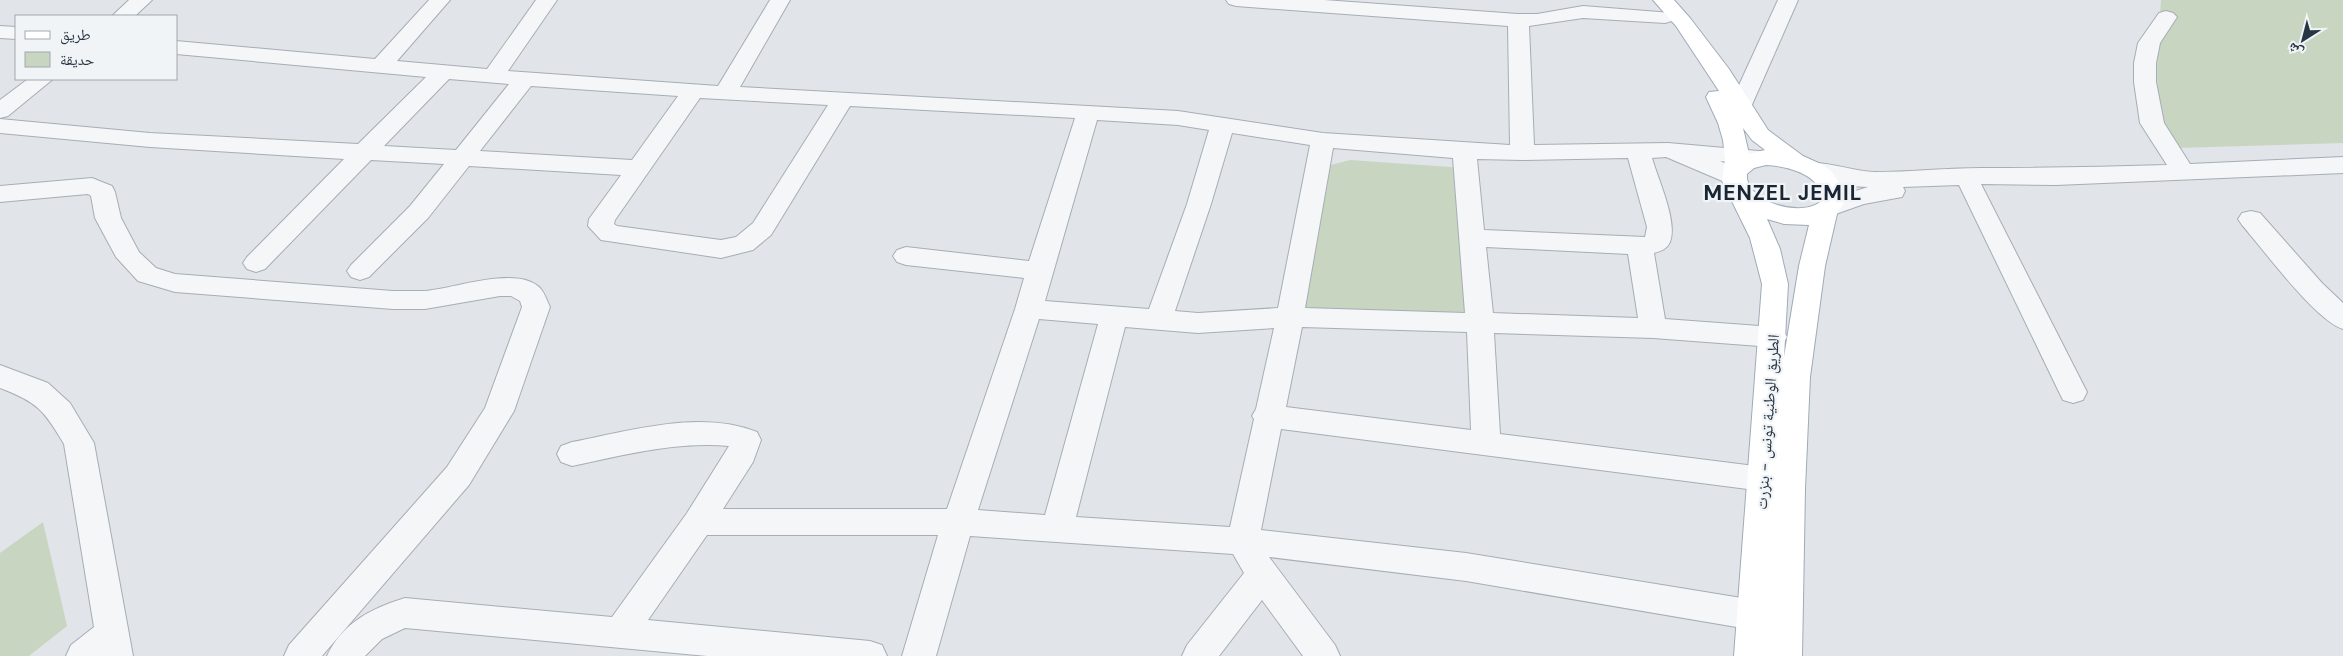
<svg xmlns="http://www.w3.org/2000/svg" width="2343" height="656" viewBox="0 0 2343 656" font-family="'DM Sans','Noto Naskh Arabic',sans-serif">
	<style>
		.green { fill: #c8d5c1 }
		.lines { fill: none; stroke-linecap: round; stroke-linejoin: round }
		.minor-casing { stroke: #a6adb5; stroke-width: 2 }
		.major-casing { stroke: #9fabb7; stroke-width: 2 }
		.minor { fill: #f4f6f8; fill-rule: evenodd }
		.major { fill: #fff; fill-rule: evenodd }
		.labels { text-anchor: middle; stroke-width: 4.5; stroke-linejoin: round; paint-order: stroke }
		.street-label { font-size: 16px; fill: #283543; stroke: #f1f4f7 }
		.district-label { font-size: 21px; font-weight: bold; letter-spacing: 1px; fill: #1a2634; stroke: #f1f4f7 }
	</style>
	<rect width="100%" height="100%" fill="#e1e5ea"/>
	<!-- green -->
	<g class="green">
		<path d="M 2161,0 L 2343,0 L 2343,143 L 2176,148 C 2170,135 2162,122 2160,108 C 2154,73 2159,35 2161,0 Z"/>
		<polygon points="1350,160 1465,168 1471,320 1311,314 1305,307 1331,165"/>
		<polygon points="43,522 67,626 29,656 0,656 0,553"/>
	</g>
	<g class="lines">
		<defs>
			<g id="minor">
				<polygon points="129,0 152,0 135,16 112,16"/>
				<path d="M 429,0 L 450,0 L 397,61 L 487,69 L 536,0 L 557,0 L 508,71 L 718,86 L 770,0 L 790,0 L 740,87 L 1178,111 L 1323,133 L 1510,145 L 1508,26 L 1236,6 L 1229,4 L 1226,0 L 1324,0 L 1518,14 L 1537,14 L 1583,6 L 1672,13 L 1676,17 L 1672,21 L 1665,23 L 1583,18 L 1529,26 L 1534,145 L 1668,143 L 1770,152 L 1774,157 L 1770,162 L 1762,165 L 1720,161 L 1743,172 L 1746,178 L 1743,184 L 1734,186 L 1666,157 L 1652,158 C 1658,179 1678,222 1670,242 C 1667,249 1661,251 1654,253 L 1665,319 L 1773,327 L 1783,330 L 1787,337 L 1783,344 L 1773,347 L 1653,338 L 1494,333 L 1500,434 L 1763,467 L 1774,470 L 1778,479 L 1774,488 L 1763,491 L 1281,429 L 1261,530 L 1466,553 L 1754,600 L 1766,605 L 1771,615 L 1766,625 L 1754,630 L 1466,581 L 1269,557 L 1335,645 L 1340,656 L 1303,656 L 1262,600 L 1219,656 L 1182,656 L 1187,645 L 1244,573 L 1233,554 L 970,536 L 936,656 L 902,656 L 938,535 L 707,535 L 648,620 L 870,641 L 882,645 L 887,656 L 707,656 L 405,628 L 382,639 L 365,656 L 327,656 C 342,623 372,608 405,598 L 612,617 L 687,513 L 729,446 C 677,441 623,455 572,466 L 561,462 L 557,454 L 561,446 L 572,442 C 629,431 701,409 757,432 L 761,440 L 753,462 L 723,509 L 947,509 L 1015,309 L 1024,278 L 906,265 L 897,262 L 893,256 L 897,250 L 906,247 L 1029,261 L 1075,118 L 850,106 L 771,235 L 753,250 L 721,258 L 601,240 L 588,226 L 589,219 L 621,175 L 469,166 L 428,218 L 369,277 L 360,280 L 351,277 L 347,271 L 351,265 L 410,206 L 444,164 L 371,160 L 265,269 L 256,272 L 247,269 L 243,263 L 247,257 L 344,159 L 150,147 L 0,133 L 0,119 L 150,133 L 358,144 L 426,77 L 176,54 L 176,41 L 375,59 ZM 449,79 L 509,84 L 456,150 L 384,146 ZM 531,86 L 678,96 L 632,160 L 480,151 ZM 700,98 L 828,105 L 753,223 L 736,237 L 721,240 L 617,226 L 614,224 L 615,220 ZM 1097,120 L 1178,125 L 1209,130 L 1187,204 L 1149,309 L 1045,301 ZM 1232,133 L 1310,145 L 1278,308 L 1198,313 L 1175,311 L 1211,204 ZM 1333,148 L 1453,158 L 1465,313 L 1305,308 ZM 1628,158 L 1647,227 L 1645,237 L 1484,230 L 1477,159 L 1522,160 ZM 1486,247 L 1628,254 L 1638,318 L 1493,313 ZM 1039,319 L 1098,324 L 1045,515 L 978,510 ZM 1125,327 L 1198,333 L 1274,328 L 1256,409 L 1252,416 L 1254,419 L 1230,527 L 1076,517 ZM 1302,327 L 1467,332 L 1471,430 L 1286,407 Z"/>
				<polygon points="1778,0 1798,0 1751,107 1748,112 1740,114 1732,112 1729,107"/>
				<path d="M 2166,11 L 2173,13 L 2177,17 L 2160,43 L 2156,63 L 2156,82 L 2164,123 L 2190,164 L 2343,157 L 2343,173 L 2056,185 L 1981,184 L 2087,392 L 2083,400 L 2073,403 L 2063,400 L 2059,392 L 1959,185 L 1903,187 L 1905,191 L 1902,197 L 1864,204 L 1830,216 L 1821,214 L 1817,208 L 1821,202 L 1868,187 L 1849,186 L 1804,174 L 1801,169 L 1804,164 C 1821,159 1854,172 1875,172 C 1910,172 1946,168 1981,168 C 2043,168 2105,167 2167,165 L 2140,123 L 2134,82 L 2134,63 L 2138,43 L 2159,13 Z"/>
				<polygon points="0,26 16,27 16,39 0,38"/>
				<polygon points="28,79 53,79 8,116 0,118 0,100"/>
				<path d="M 92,178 L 112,186 L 115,192 L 121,218 L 139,252 L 156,268 L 175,274 L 393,291 C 403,291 414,291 424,291 C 454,289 519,264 541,289 C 545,294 547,301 550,307 L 514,411 L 469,485 L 322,656 L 284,656 L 289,645 L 447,467 L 485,408 L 522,307 L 520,301 L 511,296 L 500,296 L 425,309 L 393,309 L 175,292 L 138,281 L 116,257 L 95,218 L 91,196 L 88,194 L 0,202 L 0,186 Z"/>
				<path d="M 2251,211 L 2260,213 L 2322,283 L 2343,303 L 2343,329 C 2315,320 2263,249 2242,225 L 2238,219 L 2242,213 Z"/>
				<path d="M 0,365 L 48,383 L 70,403 L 94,443 L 133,656 L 66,656 L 71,645 L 94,627 L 64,444 C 44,410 37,402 0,388 Z"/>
			</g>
			<path id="major" d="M 1653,0 L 1674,0 L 1690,18 L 1729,69 L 1768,130 L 1803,156 L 1823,165 L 1832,172 L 1846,194 L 1845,201 L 1837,214 L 1825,266 L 1810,377 L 1805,489 L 1802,656 L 1734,656 L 1762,284 L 1750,238 L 1722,181 L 1725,159 L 1723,140 L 1718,123 L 1706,97 L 1709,92 L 1719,91 L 1676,26 ZM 1743,128 L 1752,140 L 1765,150 L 1749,154 ZM 1766,165 C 1786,166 1826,175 1820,202 C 1800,218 1744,201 1747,174 L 1754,168 ZM 1767,219 L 1784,224 L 1809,225 L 1799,266 L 1784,357 L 1788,284 L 1780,249 Z"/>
		</defs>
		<!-- minor casing -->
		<use href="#minor" class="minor-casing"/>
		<!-- major casing -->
		<use href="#major" class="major-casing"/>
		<!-- minor -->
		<use href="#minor" class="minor"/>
		<!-- major -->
		<use href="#major" class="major"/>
	</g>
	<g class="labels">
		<!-- street labels -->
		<g class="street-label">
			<text transform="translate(1767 422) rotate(-86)" y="6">الطريق الوطنية تونس - بنزرت</text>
		</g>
		<!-- district labels -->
		<g class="district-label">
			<text x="1783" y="200">MENZEL JEMIL</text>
		</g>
	</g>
	<!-- legend -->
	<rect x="15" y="15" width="162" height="65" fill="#f1f4f7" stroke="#a1a8af"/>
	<rect x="25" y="31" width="25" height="8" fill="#ffffff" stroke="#a1a8af"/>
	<text x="60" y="40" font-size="15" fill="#283543">طريق</text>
	<rect x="25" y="52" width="25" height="15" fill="#c8d5c1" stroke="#a1a8af"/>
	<text x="60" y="65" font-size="15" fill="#283543">حديقة</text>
	<!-- north arrow -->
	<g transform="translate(2303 40) rotate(216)" stroke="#f1f4f7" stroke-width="4" paint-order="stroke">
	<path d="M0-4L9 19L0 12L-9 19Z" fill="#283543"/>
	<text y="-8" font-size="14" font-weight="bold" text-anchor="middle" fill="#283543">ش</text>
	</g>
</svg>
